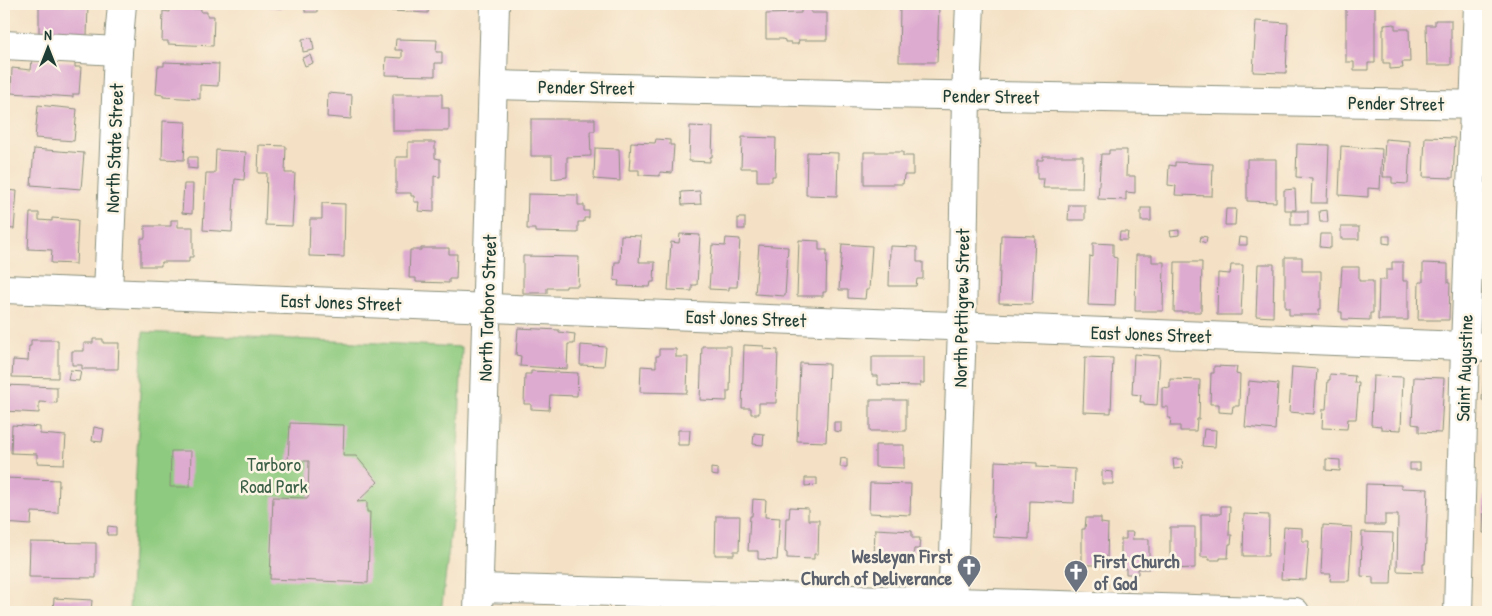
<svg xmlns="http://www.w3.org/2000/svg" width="1492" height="616" viewBox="0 0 1492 616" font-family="'Patrick Hand',sans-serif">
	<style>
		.green { fill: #8eca7f; stroke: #56845a }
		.building { fill: #deabd0 }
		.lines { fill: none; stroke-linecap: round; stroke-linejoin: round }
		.minor-casing { stroke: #8a8f7c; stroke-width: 30 }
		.minor { stroke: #fff; stroke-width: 28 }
		.labels { text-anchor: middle; stroke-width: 5; stroke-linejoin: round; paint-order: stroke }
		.street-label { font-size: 19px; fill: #1f3d34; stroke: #fcf5e5 }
		.park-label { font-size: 19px; fill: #3b6047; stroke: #fcf5e5 }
		.worship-label { font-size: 19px; font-weight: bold; fill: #5b616d; stroke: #fcf5e5; text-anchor: end }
	</style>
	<rect width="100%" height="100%" fill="#fcf5e5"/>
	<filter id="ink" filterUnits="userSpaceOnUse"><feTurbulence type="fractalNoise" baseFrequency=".02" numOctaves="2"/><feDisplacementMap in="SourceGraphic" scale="10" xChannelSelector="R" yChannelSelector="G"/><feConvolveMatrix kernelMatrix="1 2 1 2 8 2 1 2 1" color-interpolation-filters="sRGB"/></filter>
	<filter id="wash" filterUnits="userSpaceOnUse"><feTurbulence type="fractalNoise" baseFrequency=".0096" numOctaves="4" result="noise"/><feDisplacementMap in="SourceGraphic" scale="20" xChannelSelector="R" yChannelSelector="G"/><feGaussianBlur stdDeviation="1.12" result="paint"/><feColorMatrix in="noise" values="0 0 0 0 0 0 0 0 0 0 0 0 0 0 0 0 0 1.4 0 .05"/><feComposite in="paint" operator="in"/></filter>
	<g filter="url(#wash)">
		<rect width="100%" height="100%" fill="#f4e1c5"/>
		<!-- green -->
		<polygon class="green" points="143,332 462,347 457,482 441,612 129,612"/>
		<g id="blocks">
			<!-- building -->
			<g class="building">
				<polygon points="39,4 88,6 87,36 39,36"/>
				<polygon points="267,4 282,4 282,8 267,7"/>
				<rect x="305" y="4" width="12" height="8"/>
				<polygon points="391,4 429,4 428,13 391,11"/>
				<rect x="1249" y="4" width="7" height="5"/>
				<polygon points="1346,4 1375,4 1375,63 1368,63 1368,70 1354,70 1354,62 1346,62"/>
				<polygon points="801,6 811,6 811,13 827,13 827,40 799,40 798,44 791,44 791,42 785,42 785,40 782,39 766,39 766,14 801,13"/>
				<polygon points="900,6 939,7 937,62 899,62"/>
				<polygon points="170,8 201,9 201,12 207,12 207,16 214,16 213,46 168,44 168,41 162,41 163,11 170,12"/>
				<polygon points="1435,20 1451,20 1451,65 1427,65 1426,25 1435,25"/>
				<polygon points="1256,21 1288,23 1286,73 1253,72"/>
				<polygon points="1395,24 1395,29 1409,29 1410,62 1402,62 1403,68 1390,69 1390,63 1383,63 1383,29 1384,29 1384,25"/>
				<polygon points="312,38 314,50 303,52 302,39"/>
				<polygon points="396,39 437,40 436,52 442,52 442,63 435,63 435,76 385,75 386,57 402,58 402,50 395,50"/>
				<polygon points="310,55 313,63 305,66 302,58"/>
				<polygon points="32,60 75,62 75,67 81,67 79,94 73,94 73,97 11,93 12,68 31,70"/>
				<polygon points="164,62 219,64 218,86 200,85 200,99 163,97 163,95 156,94 158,66 164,66"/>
				<polygon points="328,93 352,95 351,119 327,117"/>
				<polygon points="393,94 442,94 442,108 449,108 449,131 393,131"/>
				<polygon points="38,105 77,109 74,141 35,138"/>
				<polygon points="531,119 595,119 595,131 590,131 591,156 567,157 567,177 552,179 552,156 531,156"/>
				<polygon points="163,121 186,122 184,160 162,159"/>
				<polygon points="690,126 713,127 712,157 710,157 710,162 689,161"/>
				<polygon points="742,137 776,138 775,176 772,176 772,181 757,181 757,168 741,168"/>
				<polygon points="1425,137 1455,138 1453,178 1423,177"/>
				<polygon points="656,139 670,140 670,145 674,145 672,173 660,172 660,176 639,175 639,170 629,170 631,142 655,143"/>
				<polygon points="1385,139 1410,141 1408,184 1392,183 1392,177 1383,177"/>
				<polygon points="408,142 435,142 435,158 440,159 440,177 434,176 434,212 418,211 419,202 414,202 414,196 411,196 411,193 396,193 396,157 408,157"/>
				<polygon points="1297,144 1329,145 1327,203 1311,203 1312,178 1296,177"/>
				<polygon points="259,145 286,146 285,173 295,173 292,226 265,225 267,173 258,173"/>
				<polygon points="1341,146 1382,149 1380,189 1368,188 1368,197 1339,195"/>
				<polygon points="595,148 619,149 620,181 594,179"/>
				<polygon points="34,149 84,153 81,189 31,185"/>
				<polygon points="216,150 246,152 244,180 235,179 232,232 203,230 206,173 215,173"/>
				<polygon points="1109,150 1127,150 1126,176 1135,176 1135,193 1126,192 1126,200 1098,199 1101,154 1109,154"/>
				<polygon points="807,152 838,153 837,196 806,195"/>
				<polygon points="864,152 903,152 903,156 913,156 913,175 904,175 903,184 864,184"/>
				<polygon points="1043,156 1083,156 1082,188 1043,188 1044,179 1037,179 1037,160 1043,160"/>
				<polygon points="188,157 197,157 197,169 188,168"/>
				<polygon points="1247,159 1276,159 1276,202 1247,201"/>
				<polygon points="1175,162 1213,164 1212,196 1175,195 1176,186 1168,185 1169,165 1175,166"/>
				<polygon points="184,184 193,184 192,214 182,213"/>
				<polygon points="1295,189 1296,210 1284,210 1284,190"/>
				<polygon points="4,190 17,191 14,229 4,228"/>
				<polygon points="700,191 701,204 682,205 681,192"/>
				<polygon points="528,194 578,195 578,205 584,205 584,211 589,211 589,218 584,218 584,222 578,222 578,233 535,232 535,229 527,229"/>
				<polygon points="322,203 345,204 344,257 309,256 310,219 322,219"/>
				<polygon points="1069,205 1085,205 1085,220 1068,220"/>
				<rect x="1141" y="208" width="10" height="13"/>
				<polygon points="1226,209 1236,209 1235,225 1225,225"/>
				<polygon points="1327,210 1328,222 1320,222 1319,211"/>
				<rect x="1291" y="211" width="17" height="14"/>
				<polygon points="30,213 39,213 39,220 52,221 52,218 78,220 76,264 51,263 52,250 28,249"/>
				<rect x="738" y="218" width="7" height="11"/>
				<polygon points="171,220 178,220 178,227 193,227 193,257 189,257 189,262 161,262 161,266 141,266 141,238 145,238 145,226 171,226"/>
				<rect x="1341" y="227" width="18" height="12"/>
				<polygon points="1179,230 1179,235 1171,236 1170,231"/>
				<polygon points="1120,232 1128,232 1127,240 1119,240"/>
				<polygon points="680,234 700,235 697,285 692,285 692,291 668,290 671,242 679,243"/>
				<polygon points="1321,234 1331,234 1331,248 1320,247"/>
				<polygon points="621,235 641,236 639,262 655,262 654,282 651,282 650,287 618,286 619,281 614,280 615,262 620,262"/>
				<polygon points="1001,235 1035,236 1032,304 999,303"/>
				<polygon points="1201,236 1207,237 1206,243 1200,241"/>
				<polygon points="1383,236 1390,236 1390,244 1383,243"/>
				<polygon points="1239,237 1247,238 1247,245 1238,245"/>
				<polygon points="726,238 740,239 737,287 729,287 729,290 709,289 712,245 725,246"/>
				<polygon points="799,240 819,241 819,250 827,250 826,292 823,292 823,296 797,296"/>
				<polygon points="1093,243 1113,244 1113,257 1117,258 1115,306 1088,305 1090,256 1093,257"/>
				<polygon points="842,244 872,246 869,290 866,290 865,299 848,298 848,290 839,290"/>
				<polygon points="759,245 788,247 785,296 755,294"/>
				<polygon points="890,246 917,247 917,262 923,262 923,279 917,279 916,286 889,286"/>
				<polygon points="421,248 449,248 449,254 457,254 456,279 449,279 449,283 416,282 416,278 409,278 410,250 421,250"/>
				<polygon points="1136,255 1152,255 1152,262 1164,262 1163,311 1135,311"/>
				<polygon points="523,256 579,257 578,286 566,286 566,288 547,288 547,293 523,293"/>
				<polygon points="1285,257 1302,257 1302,271 1321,271 1321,309 1319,309 1319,315 1289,315 1289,308 1285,308"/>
				<polygon points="1175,262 1202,262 1201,312 1174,312"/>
				<polygon points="1392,262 1403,262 1403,281 1408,281 1408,320 1378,320 1379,280 1386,280 1386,270 1392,270"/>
				<polygon points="1423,263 1448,264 1448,283 1450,283 1449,320 1418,320 1419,282 1423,282"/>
				<polygon points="1258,264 1274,264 1273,317 1256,316"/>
				<polygon points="1231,265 1243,265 1241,315 1217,315 1218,273 1230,274"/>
				<polygon points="1342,267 1359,267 1359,281 1373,281 1373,313 1370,313 1370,320 1342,319 1342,312 1339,312"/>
				<polygon points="518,328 559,330 559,332 575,334 574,344 568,344 567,369 520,366 521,356 516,355"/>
				<polygon points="93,339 103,339 103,343 119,343 118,369 82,369 82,365 72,365 72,351 84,351 84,343 93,343"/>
				<polygon points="31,340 58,340 58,378 12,377 13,360 28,361 29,346 31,346"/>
				<polygon points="581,345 606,347 604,366 580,365"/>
				<polygon points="744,345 764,346 764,349 778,350 776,403 759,403 759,414 751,414 751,408 742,408"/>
				<polygon points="702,346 731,346 730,391 727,391 727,401 700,400"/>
				<polygon points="659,349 676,349 676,357 688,357 687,393 640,392 641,366 656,367 656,356 659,356"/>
				<polygon points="1134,354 1160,356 1157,405 1144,404 1144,402 1140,402 1141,395 1132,394"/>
				<polygon points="872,357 924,357 924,383 920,383 920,386 878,385 878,376 872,376"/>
				<polygon points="1085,357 1113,358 1111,413 1083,412"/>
				<polygon points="800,363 829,364 826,442 797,441"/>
				<polygon points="1214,366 1237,367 1236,374 1240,375 1239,406 1233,406 1232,413 1219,412 1219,404 1210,404 1211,373 1214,373"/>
				<polygon points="1292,367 1317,369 1314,414 1289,412"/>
				<polygon points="70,370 81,371 79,381 68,380"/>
				<polygon points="531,371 578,373 577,396 550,395 549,410 531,409 531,404 524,404 525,374 531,374"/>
				<polygon points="1330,374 1355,376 1354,383 1359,383 1356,419 1348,419 1347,429 1322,428 1323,409 1326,409 1328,380 1330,380"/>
				<polygon points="1484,374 1488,375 1488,401 1482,400"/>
				<polygon points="1373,376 1403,377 1401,430 1381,429 1381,426 1371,425"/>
				<polygon points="1414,377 1444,378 1441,433 1419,432 1419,425 1412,424"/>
				<polygon points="1170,379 1200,380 1199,419 1197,419 1196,431 1180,431 1180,426 1170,426 1171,418 1168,418 1168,407 1162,407 1162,387 1170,388"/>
				<polygon points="1249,381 1278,384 1275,430 1245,427"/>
				<polygon points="4,385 57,387 57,403 39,402 39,413 4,411"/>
				<rect x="870" y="400" width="36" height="31"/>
				<polygon points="834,422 841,422 841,432 834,431"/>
				<polygon points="290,423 344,425 343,456 356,456 378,482 357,502 367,501 367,512 370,512 368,583 270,579 273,497 308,498 309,461 288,461"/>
				<polygon points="12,425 40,427 40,434 66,436 64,464 37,463 37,454 11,453"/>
				<polygon points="94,427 104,429 102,442 92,441"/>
				<polygon points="1204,429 1216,430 1215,447 1202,446"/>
				<polygon points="678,430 690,430 689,445 678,445"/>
				<polygon points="754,433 764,434 763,445 753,444"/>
				<polygon points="875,445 904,445 904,468 875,467"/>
				<polygon points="171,451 191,451 190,487 170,487"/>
				<polygon points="841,458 847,459 847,467 840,467"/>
				<polygon points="1173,459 1182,459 1183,468 1174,469"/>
				<polygon points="1326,459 1340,460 1340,471 1326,470"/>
				<polygon points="995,461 1037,463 1037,467 1075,469 1074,503 1030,501 1029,539 993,537"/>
				<rect x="1410" y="463" width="10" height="7"/>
				<polygon points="711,468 718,469 718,476 711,475"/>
				<polygon points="1102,471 1113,472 1113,484 1102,484"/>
				<polygon points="4,478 59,480 58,513 32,512 31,525 4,523"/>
				<polygon points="805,478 817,478 817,485 805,486"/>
				<polygon points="870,483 911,484 910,515 869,513"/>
				<polygon points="1366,484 1401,485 1401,488 1428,489 1425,564 1423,564 1423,572 1397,571 1398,515 1385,515 1385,525 1365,525"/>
				<polygon points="1484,496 1488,496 1488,533 1483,533"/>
				<polygon points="753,499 766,500 765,517 780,518 777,560 758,559 758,551 748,551 750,516 752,516"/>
				<polygon points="1221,506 1230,506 1229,535 1232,535 1231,544 1229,544 1228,558 1220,558 1220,560 1209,560 1209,557 1201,557 1201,514 1221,514"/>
				<polygon points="790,507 808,508 808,520 819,520 818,554 814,554 814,559 787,558 787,553 785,552 786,518 789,518"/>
				<polygon points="1244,514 1269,515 1268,556 1243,556"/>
				<polygon points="716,516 740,516 739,551 734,551 734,555 715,555"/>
				<polygon points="1086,518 1101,518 1101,523 1108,524 1107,559 1095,559 1095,565 1082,565 1082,529 1085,529"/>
				<polygon points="1323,525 1352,527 1349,581 1330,581 1331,574 1321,574"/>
				<polygon points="108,526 116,527 116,535 107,535"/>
				<polygon points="1170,527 1195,527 1195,568 1170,569"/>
				<polygon points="1284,527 1302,528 1302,541 1309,541 1306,580 1281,579"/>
				<polygon points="875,529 912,531 912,538 920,538 919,549 914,549 913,558 902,558 901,563 889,563 889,558 874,557"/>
				<polygon points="1126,532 1133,532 1132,539 1149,539 1149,569 1138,569 1138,574 1126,574 1126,568 1121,568 1121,539 1126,539"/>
				<polygon points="1362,532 1393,533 1391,584 1373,584 1373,577 1361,576"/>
				<polygon points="30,542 96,543 96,578 29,577"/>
				<rect x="1485" y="554" width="3" height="20"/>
				<polygon points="54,598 92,600 91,612 53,612"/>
			</g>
		</g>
	</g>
	<g filter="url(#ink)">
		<use href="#blocks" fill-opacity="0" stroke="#8a8f7c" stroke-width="1"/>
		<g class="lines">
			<defs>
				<g id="minor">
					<polyline points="4,45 118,51"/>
					<polyline points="493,85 881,94 1488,105"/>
					<polyline points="4,289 1488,347"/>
					<polyline points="108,293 118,51 122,4"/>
					<polyline points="479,588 1295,612"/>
					<polyline points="478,612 495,4"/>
					<polyline points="952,612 962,327 966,95 970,4"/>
					<polyline points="1458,612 1465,346 1478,4"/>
				</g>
			</defs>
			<!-- minor casing -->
			<use href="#minor" class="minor-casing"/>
			<!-- minor -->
			<use href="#minor" class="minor"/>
		</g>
	</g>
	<!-- icons -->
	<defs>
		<symbol id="church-pin" viewBox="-11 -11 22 30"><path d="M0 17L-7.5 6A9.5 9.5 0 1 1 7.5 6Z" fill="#6b7280" stroke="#fcf5e5"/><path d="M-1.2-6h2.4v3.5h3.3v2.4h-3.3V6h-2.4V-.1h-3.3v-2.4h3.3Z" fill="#fff"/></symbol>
	</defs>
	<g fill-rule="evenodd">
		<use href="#church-pin" x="955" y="553" width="28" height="38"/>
		<use href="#church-pin" x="1062" y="558" width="28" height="38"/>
	</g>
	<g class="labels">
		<!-- street labels -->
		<g class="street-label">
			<text transform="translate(586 87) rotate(1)" y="7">Pender Street</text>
			<text transform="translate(991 96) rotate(1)" y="7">Pender Street</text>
			<text transform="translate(1396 103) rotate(1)" y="7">Pender Street</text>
			<text transform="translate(114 148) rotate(-88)" y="7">North State Street</text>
			<text transform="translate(341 302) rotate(2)" y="7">East Jones Street</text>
			<text transform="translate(487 308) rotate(-88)" y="7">North Tarboro Street</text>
			<text transform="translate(961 308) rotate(-89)" y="7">North Pettigrew Street</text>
			<text transform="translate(746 318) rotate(2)" y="7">East Jones Street</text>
			<text transform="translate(1151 334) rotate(2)" y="7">East Jones Street</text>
			<text transform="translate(1464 368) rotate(-88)" y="7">Saint Augustine</text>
		</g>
		<!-- park labels -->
		<g class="park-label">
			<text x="274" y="471">Tarboro<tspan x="274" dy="22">Road Park</tspan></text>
		</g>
		<!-- worship labels -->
		<g class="worship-label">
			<text x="952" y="563">Wesleyan First<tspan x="952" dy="22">Church of Deliverance</tspan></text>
			<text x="1094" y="568" text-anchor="start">First Church<tspan x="1094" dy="22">of God</tspan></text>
		</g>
	</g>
	<!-- margin -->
	<rect width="1492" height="616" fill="none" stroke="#fcf5e5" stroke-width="20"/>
	<!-- north arrow -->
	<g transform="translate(48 48)" stroke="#fcf5e5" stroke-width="4" paint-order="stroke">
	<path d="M0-4L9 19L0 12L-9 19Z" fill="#1f3d34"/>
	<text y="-8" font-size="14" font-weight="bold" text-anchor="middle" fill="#1f3d34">N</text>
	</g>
</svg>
